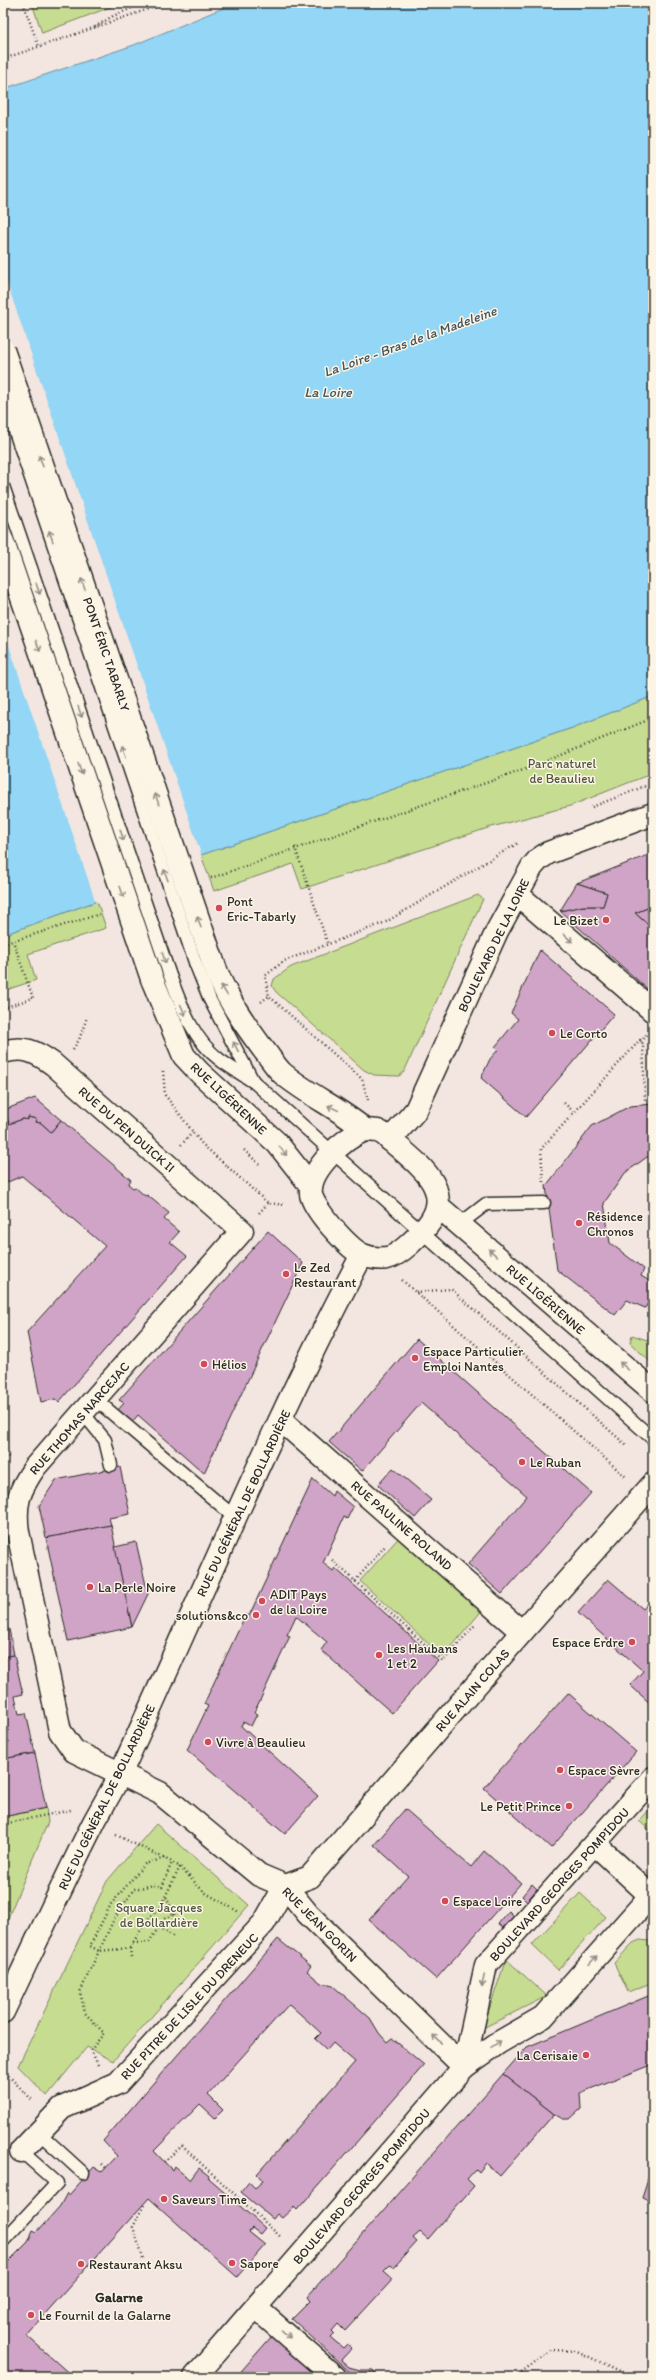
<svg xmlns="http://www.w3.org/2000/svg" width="656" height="2380" viewBox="0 0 656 2380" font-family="Itim,sans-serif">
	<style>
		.green { fill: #c6dc91; stroke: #78845e }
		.water { fill: #93d6f5; stroke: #6992a4 }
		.pier { fill: #f3e5df }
		.building { fill: #d0a4c6; stroke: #2b2b2b }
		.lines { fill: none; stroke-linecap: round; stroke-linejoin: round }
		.lane-casing { stroke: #2b2b2b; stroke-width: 15 }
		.street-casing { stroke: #2b2b2b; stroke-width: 25 }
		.secondary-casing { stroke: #2b2b2b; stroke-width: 25 }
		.path { stroke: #2b2b2b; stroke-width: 2.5; stroke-dasharray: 1 3; stroke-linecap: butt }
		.lane { stroke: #fcf5e5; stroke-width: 12 }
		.street { stroke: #fcf5e5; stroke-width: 22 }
		.secondary { stroke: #fcf5e5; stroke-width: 22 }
		.lane-bridge-casing { stroke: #2b2b2b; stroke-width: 15; stroke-linecap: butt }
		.secondary-bridge-casing { stroke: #2b2b2b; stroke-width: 25; stroke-linecap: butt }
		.lane-bridge { stroke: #fcf5e5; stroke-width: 12 }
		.secondary-bridge { stroke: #fcf5e5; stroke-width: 22 }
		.oneway { stroke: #949088 }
		.poi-dot { fill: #d1495b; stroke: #fcf5e5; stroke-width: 1.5 }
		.labels { text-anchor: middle; stroke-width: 3; stroke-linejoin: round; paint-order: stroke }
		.street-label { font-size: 13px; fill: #2b2b2b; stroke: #fcf5e5 }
		.park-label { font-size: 13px; fill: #525744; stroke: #fcf5e5 }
		.poi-label { font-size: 13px; fill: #2b2b2b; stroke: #fcf5e5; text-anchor: start }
		.water-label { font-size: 14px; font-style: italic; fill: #45565e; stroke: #fcf5e5 }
		.neighbourhood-label { font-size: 14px; font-weight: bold; fill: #2b2b2b; stroke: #fcf5e5 }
	</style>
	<rect width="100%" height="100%" fill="#f3e5df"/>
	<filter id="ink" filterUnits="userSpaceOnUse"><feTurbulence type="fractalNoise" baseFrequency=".025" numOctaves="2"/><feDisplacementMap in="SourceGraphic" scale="8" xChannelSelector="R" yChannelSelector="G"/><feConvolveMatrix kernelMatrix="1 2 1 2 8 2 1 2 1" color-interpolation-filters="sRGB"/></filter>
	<g filter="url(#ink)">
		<!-- green -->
		<g class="green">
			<polygon points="32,3 121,3 42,33"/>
			<polygon points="653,696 653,773 570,806 488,828 302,889 293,864 214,891 201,855 572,728"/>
			<polygon points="478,895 483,899 404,1072 399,1076 374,1075 364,1070 276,992 272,986 274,979 291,967"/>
			<polygon points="97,901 106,928 28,954 36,980 3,991 3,935"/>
			<polygon points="632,1335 653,1342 653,1364 630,1343"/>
			<polygon points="402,1534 484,1608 443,1657 360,1581"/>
			<polygon points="653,1806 653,1833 639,1821"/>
			<polygon points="46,1808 48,1822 3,1930 3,1817"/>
			<polygon points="156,1824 249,1905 113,2061 87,2047 47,2096 18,2066 107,1881"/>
			<polygon points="580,1893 606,1917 558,1970 532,1945"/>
			<polygon points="640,1940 649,1941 653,1944 653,1982 628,1992 614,1963 633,1943"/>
			<polygon points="506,1959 547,1996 483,2028"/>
		</g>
		<!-- water -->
		<polygon class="water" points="235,3 653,3 653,696 572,728 201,855 97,901 3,935 3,89 134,45"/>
		<!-- pier -->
		<polygon class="pier" points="3,271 202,857 96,903 3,628"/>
		<!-- building -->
		<g class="building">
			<polygon points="653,853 653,906 635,913 653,929 653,994 560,911 583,906 603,906 607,893 577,883"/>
			<polygon points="577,883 607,893 603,906 583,906 560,911"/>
			<polygon points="653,906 653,918 651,927 635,913"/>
			<polygon points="540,950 614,1014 526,1117 481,1078 490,1059 498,1050 495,1047 518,1019 511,1013"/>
			<polygon points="35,1098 61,1120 51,1132 41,1123 35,1122 36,1119 28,1117 28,1120 23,1119 9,1124 4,1110"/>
			<polygon points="653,1104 653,1157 647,1157 625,1173 604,1203 610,1243 644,1269 641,1276 653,1283 653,1295 645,1308 627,1300 615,1315 557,1270 546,1186 592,1126 630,1106"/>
			<polygon points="3,1110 9,1124 23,1119 28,1120 28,1117 36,1119 35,1122 41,1123 51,1132 61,1120 131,1180 128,1184 133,1188 135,1187 145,1196 147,1195 169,1213 164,1219 179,1232 170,1242 187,1256 59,1402 55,1399 41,1402 27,1332 105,1246 22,1176 3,1184"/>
			<polygon points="268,1231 303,1263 204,1473 138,1415 132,1422 118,1410 124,1403 119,1400"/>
			<polygon points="417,1339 591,1493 502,1594 468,1564 527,1496 421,1403 362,1471 329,1442"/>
			<polygon points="120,1467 130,1514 109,1518 111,1525 46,1538 39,1506 56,1480"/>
			<polygon points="393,1468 431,1500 415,1518 378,1485"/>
			<polygon points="313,1479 332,1496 334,1491 353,1507 347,1519 344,1517 323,1563 333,1571 335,1568 438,1661 392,1713 321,1650 327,1642 296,1616 287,1635 290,1636 254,1713 257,1714 251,1726 243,1722 241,1726 318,1796 285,1834 187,1750 208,1706 204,1704 246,1614 249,1616"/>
			<polygon points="111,1525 132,1627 68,1641 46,1538"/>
			<polygon points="136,1542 148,1594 132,1627 115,1547"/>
			<polygon points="608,1579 643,1609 653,1598 653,1706 630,1685 643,1671 578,1613"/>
			<polygon points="9,1629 14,1655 3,1657 3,1630"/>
			<polygon points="14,1655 23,1694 15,1696 19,1714 26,1713 35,1753 3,1759 3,1657"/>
			<polygon points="568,1693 636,1752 551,1848 484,1788"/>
			<polygon points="35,1753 46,1808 3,1817 3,1759"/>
			<polygon points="405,1809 471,1867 484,1851 521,1883 436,1979 369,1920 408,1876 374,1845"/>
			<polygon points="532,1884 537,1889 527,1901 522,1896"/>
			<polygon points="509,1911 514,1916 503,1928 498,1924"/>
			<polygon points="278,1939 311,1966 307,1971 321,1983 333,1986 370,2018 379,2033 387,2042 392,2038 424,2065 297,2210 294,2207 282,2218 277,2214 273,2219 241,2192 249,2182 255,2188 263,2181 257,2174 355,2062 333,2043 327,2050 315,2039 321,2033 289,2004 208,2095 223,2110 215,2118 200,2104 154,2151 172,2170 174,2166 190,2180 199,2168 209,2176 208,2178 265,2228 260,2234 252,2228 249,2232 265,2245 237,2277 149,2198 26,2335 73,2377 3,2377 3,2267 28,2242 33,2230 37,2232 60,2206 67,2193 69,2195 94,2167 102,2172 117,2156 103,2141"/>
			<polygon points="653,1994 653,2064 580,2093 581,2109 570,2119 563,2119 554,2114 503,2074 527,2047"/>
			<polygon points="503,2074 554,2114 500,2176 486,2163 479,2172 476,2169 467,2179 474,2186 428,2239 420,2232 413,2238 417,2242 394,2267 390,2265 384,2271 393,2279 345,2331 338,2324 332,2331 335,2334 331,2338 343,2348 347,2344 352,2348 341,2360 349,2367 360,2370 373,2370 379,2377 355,2377 292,2319 310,2301 307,2297"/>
			<polygon points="653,2163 653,2205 651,2201 642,2197"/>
			<polygon points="272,2336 317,2377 236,2377"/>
		</g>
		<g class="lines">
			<defs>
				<g id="lane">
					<polyline points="196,965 210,1000 253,1081"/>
					<path d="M 169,973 C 181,1005 192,1039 220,1060 C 231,1068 243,1075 254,1082 L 653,1439"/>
					<polyline points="460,1224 486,1204 544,1203"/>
					<polyline points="95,1399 236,1518"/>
					<polyline points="83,1413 105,1440 111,1465"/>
					<polyline points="38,2132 83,2173"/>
					<polyline points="3,2241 57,2183 21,2151"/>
				</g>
				<g id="street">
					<polyline points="517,894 653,1011"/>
					<path d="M 3,1052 C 24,1046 35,1051 53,1064 L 242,1231 L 35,1467 C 19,1490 14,1504 18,1532 L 60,1731 L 74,1751 L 160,1793 L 259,1875 L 285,1886 L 308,1914 L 464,2067"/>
					<polyline points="390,1140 416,1110 497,931 532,867 539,859 548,853 653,814"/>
					<polyline points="438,1206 653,1391"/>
					<polyline points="281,1420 522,1632"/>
					<polyline points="595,1844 653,1898"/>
					<polyline points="285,1886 310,1877 522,1632 653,1484"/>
					<polyline points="464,2067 486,1965 653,1778"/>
					<polyline points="21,2151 62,2108 118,2083 264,1923 285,1886"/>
					<polyline points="256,2308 335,2377"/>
					<polyline points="195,2377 464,2067 498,2043 543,2017 653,1893"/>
				</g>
				<g id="secondary">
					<path d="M 212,959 C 223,993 242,1021 263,1049 C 269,1056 275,1066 282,1073 C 308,1095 339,1108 365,1130"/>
					<polyline points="152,979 184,1056 200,1073 277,1143 311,1186"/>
					<path d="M 365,1130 L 378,1131 L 385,1135 C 411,1160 459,1187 427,1226 C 418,1236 401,1255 387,1258 C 379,1259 370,1258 363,1255 C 349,1249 313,1209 311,1194 C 308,1170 344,1138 365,1130 Z"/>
					<path d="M 3,2012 C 33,1949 62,1885 94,1822 C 103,1805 114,1788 122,1770 C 201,1598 273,1422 362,1255"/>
				</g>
			</defs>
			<!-- lane casing -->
			<use href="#lane" class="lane-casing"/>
			<!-- street casing -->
			<use href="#street" class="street-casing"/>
			<!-- secondary casing -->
			<use href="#secondary" class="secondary-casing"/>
			<!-- path -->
			<g class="path">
				<polyline points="23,3 39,47"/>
				<polyline points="95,27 113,16 144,3"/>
				<polyline points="3,59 166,3"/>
				<polyline points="592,807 653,783"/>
				<polyline points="295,847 328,945"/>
				<polyline points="211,878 529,768 653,718"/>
				<polyline points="3,944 100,914"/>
				<polyline points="261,1002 269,996"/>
				<polyline points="3,1008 33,998 13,941"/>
				<polyline points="641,1042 647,1034"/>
				<polyline points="73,1049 79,1040 87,1017"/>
				<polyline points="163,1071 165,1095 202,1144 268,1203 285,1205"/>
				<polyline points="368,1100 362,1079 269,996 265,976 284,961 386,922 518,843"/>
				<polyline points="564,1103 574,1112"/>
				<polyline points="181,1145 193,1132"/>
				<polyline points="244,1150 259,1164"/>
				<polyline points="543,1182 541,1149 640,1040 643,1044 645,1100"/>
				<polyline points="259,1213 268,1203"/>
				<polyline points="402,1280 626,1477"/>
				<polyline points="416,1292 451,1289 626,1445"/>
				<polyline points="3,1450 10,1459"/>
				<polyline points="332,1560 443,1661 475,1625"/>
				<polyline points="355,1581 386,1545"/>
				<polyline points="3,1824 71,1810"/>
				<polyline points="116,1835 172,1862 180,1867 204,1892 239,1912"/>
				<polyline points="174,1914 181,1927"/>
				<polyline points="159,1927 174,1937"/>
				<polyline points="133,1943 149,1942 164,1919 174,1914 166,1897"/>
				<polyline points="130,1948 99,1951 90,1946 111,1904 145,1864 165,1858"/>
				<polyline points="131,1957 130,1948 146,1921 159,1909 180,1867"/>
				<polyline points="98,2065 91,2050 104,2033 85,2013 80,1992 114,1919 134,1889 154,1885 162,1887 172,1862"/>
				<polyline points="3,2070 33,2101"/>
				<polyline points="164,2162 182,2146 282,2238"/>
				<polyline points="102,2164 106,2168"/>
				<polyline points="143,2258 133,2227 145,2203"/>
				<polyline points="515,2377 551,2350 577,2351 623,2373 626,2377"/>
			</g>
			<!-- lane -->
			<use href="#lane" class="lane"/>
			<!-- street -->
			<use href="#street" class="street"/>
			<!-- secondary -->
			<use href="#secondary" class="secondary"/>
			<defs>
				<g id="lane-bridge">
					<polyline points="3,396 196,965"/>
					<polyline points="3,486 169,973"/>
				</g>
				<g id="secondary-bridge">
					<polyline points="3,350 212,959"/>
					<polyline points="3,542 152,979"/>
				</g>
			</defs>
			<!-- lane-bridge casing -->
			<use href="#lane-bridge" class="lane-bridge-casing"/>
			<!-- secondary-bridge casing -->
			<use href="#secondary-bridge" class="secondary-bridge-casing"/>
			<!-- lane-bridge -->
			<use href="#lane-bridge" class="lane-bridge"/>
			<!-- secondary-bridge -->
			<use href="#secondary-bridge" class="secondary-bridge"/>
		</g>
		<!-- one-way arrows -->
		<defs><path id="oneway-shaft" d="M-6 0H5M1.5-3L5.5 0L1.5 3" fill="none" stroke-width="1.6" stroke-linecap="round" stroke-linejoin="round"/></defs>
		<g class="oneway">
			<use href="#oneway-shaft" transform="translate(41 461) rotate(-109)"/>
			<use href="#oneway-shaft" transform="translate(51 536) rotate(-109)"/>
			<use href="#oneway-shaft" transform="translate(83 584) rotate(-109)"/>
			<use href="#oneway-shaft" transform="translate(38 589) rotate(71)"/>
			<use href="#oneway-shaft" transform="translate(38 646) rotate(71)"/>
			<use href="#oneway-shaft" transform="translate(80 712) rotate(71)"/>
			<use href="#oneway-shaft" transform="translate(124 751) rotate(-109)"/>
			<use href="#oneway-shaft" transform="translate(80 769) rotate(71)"/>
			<use href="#oneway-shaft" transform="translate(157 799) rotate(-109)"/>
			<use href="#oneway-shaft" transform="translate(122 835) rotate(71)"/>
			<use href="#oneway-shaft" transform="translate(166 875) rotate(-109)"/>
			<use href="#oneway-shaft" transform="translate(122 892) rotate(71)"/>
			<use href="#oneway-shaft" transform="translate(199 922) rotate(-109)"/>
			<use href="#oneway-shaft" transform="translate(568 938) rotate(41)"/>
			<use href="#oneway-shaft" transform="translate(164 958) rotate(71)"/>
			<use href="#oneway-shaft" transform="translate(224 990) rotate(-121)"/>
			<use href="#oneway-shaft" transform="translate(183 1010) rotate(66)"/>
			<use href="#oneway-shaft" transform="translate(236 1047) rotate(-117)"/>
			<use href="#oneway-shaft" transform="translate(333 1108) rotate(-155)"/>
			<use href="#oneway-shaft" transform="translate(283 1151) rotate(52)"/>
			<use href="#oneway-shaft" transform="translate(493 1253) rotate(-139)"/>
			<use href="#oneway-shaft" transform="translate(624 1366) rotate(-139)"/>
			<use href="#oneway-shaft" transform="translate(593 1960) rotate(-48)"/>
			<use href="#oneway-shaft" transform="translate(483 1981) rotate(102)"/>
			<use href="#oneway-shaft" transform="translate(437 2039) rotate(-137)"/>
			<use href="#oneway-shaft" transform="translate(496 2044) rotate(-34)"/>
			<use href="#oneway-shaft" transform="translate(286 2334) rotate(41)"/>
		</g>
	</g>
	<!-- markers -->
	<g class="poi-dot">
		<circle cx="219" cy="908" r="4"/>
		<circle cx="606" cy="920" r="4"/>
		<circle cx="552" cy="1033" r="4"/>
		<circle cx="579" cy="1223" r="4"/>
		<circle cx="286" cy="1274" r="4"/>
		<circle cx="415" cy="1358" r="4"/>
		<circle cx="204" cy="1364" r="4"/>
		<circle cx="522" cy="1462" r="4"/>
		<circle cx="90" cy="1587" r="4"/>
		<circle cx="262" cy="1601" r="4"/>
		<circle cx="256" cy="1615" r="4"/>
		<circle cx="632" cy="1642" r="4"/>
		<circle cx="379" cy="1655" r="4"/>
		<circle cx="208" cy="1742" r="4"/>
		<circle cx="560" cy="1770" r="4"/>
		<circle cx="569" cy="1806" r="4"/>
		<circle cx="445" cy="1901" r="4"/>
		<circle cx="586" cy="2055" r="4"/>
		<circle cx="164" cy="2199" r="4"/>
		<circle cx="232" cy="2263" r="4"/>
		<circle cx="81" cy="2264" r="4"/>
		<circle cx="31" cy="2315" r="4"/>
	</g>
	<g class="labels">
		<!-- street labels -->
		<g class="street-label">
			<text transform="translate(107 654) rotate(71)" y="5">PONT ÉRIC TABARLY</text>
			<text transform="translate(493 945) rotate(-64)" y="5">BOULEVARD DE LA LOIRE</text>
			<text transform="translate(229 1098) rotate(43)" y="5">RUE LIGÉRIENNE</text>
			<text transform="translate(127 1129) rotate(41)" y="5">RUE DU PEN DUICK II</text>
			<text transform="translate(546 1299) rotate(41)" y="5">RUE LIGÉRIENNE</text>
			<text transform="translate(79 1418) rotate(-49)" y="5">RUE THOMAS NARCEJAC</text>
			<text transform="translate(243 1503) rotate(-65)" y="5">RUE DU GÉNÉRAL DE BOLLARDIÈRE</text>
			<text transform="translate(402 1525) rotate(41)" y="5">RUE PAULINE ROLAND</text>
			<text transform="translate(472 1690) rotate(-49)" y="5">RUE ALAIN COLAS</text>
			<text transform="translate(106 1797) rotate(-64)" y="5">RUE DU GÉNÉRAL DE BOLLARDIÈRE</text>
			<text transform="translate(559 1884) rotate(-48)" y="5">BOULEVARD GEORGES POMPIDOU</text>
			<text transform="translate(320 1924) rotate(45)" y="5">RUE JEAN GORIN</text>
			<text transform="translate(189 2006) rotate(-47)" y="5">RUE PITRE DE LISLE DU DRENEUC</text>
			<text transform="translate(361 2186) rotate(-49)" y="5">BOULEVARD GEORGES POMPIDOU</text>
		</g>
		<!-- park labels -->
		<g class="park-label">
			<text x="562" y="768">Parc naturel<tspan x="562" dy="15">de Beaulieu</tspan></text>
			<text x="159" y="1912">Square Jacques<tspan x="159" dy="15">de Bollardière</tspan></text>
		</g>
		<!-- poi labels -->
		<g class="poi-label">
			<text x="227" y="906">Pont<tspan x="227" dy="15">Eric-Tabarly</tspan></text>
			<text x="598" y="925" text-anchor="end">Le Bizet</text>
			<text x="560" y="1038">Le Corto</text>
			<text x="587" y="1221">Résidence<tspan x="587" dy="15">Chronos</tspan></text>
			<text x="294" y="1272">Le Zed<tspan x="294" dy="15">Restaurant</tspan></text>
			<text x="423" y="1356">Espace Particulier<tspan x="423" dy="15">Emploi Nantes</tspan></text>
			<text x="212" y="1369">Hélios</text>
			<text x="530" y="1467">Le Ruban</text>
			<text x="98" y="1592">La Perle Noire</text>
			<text x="270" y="1599">ADIT Pays<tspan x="270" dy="15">de la Loire</tspan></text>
			<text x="248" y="1620" text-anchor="end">solutions&amp;co</text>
			<text x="624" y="1647" text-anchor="end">Espace Erdre</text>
			<text x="387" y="1653">Les Haubans<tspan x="387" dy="15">1 et 2</tspan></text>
			<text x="216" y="1747">Vivre à Beaulieu</text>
			<text x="568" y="1775">Espace Sèvre</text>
			<text x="561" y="1811" text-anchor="end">Le Petit Prince</text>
			<text x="453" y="1906">Espace Loire</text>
			<text x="578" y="2060" text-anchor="end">La Cerisaie</text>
			<text x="172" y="2204">Saveurs Time</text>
			<text x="240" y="2268">Sapore</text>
			<text x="89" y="2269">Restaurant Aksu</text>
			<text x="39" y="2320">Le Fournil de la Galarne</text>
		</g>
		<!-- water labels -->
		<g class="water-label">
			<text transform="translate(410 341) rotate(-20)" y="5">La Loire - Bras de la Madeleine</text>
			<text x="328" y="397">La Loire</text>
		</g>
		<!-- neighbourhood labels -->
		<g class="neighbourhood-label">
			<text x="119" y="2302">Galarne</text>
		</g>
	</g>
	<!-- margin -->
	<rect width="656" height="2380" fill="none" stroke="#fcf5e5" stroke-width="16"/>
	<rect x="8" y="8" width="640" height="2364" fill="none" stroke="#2b2b2b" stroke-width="1.5" filter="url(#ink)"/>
</svg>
